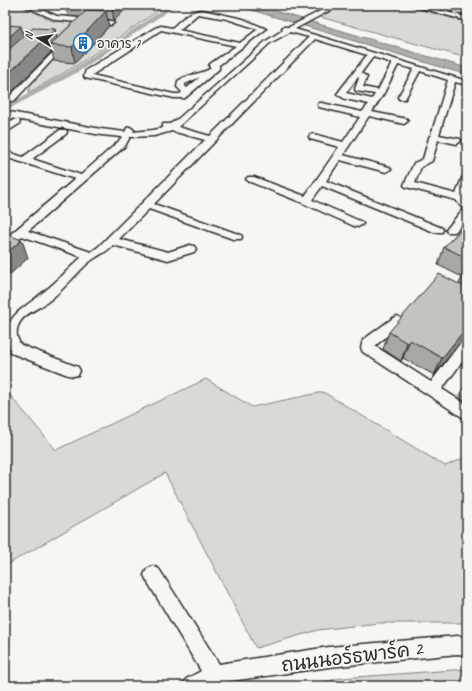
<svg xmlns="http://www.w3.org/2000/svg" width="472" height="691" viewBox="0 0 472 691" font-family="Caveat,'Playpen Sans Thai',sans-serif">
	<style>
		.built { fill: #e7e7e3 }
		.green { fill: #d9d9d5; stroke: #828280 }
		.water { fill: #aeaeab; stroke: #7a7a78 }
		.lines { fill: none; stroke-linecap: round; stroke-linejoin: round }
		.canal { fill: #aeaeab; fill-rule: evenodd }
		.minor-casing { stroke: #2b2b2b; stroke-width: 3 }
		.minor { fill: #f6f6f2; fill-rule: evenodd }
		.rail-casing { stroke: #2b2b2b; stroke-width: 2.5 }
		.rail { stroke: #f6f6f2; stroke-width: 1.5; stroke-dasharray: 5; stroke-linecap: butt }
		.wall { fill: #a8a8a5; stroke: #2b2b2b }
		.shaded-wall { fill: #888886; stroke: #2b2b2b }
		.building { fill: #c3c3c0; stroke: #2b2b2b }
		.labels { text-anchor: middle; stroke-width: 3.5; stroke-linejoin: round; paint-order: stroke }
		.far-poi-label { font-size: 13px; fill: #2b2b2b; stroke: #f6f6f2; text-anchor: start }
		.near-street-label { font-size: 19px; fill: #2b2b2b; stroke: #f6f6f2 }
	</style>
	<rect width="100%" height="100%" fill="#f6f6f2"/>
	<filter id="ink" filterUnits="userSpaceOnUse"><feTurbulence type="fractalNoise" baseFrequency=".025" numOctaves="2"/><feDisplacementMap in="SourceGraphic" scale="8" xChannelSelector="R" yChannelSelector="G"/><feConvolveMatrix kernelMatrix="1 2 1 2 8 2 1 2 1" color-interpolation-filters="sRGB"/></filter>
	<g filter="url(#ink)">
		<!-- built -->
		<g class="built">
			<polygon points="277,5 319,5 304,13"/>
			<polygon points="412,5 467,5 467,19"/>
		</g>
		<!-- green -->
		<g class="green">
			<polygon points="5,5 19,5 53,21 73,22 57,37 5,33"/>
			<polygon points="126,5 167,5 74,67 28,93 32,81 56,57 76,59"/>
			<polygon points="342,5 402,5 467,22 467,58 320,17"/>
			<polygon points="206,379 252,407 323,392 445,466 467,457 467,623 379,623 318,630 256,648 165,473 5,566 5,389 56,450"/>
			<polygon points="467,669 467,686 307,686 341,678"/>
		</g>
		<!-- water -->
		<polygon class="water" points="235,5 255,5 467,68 467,75"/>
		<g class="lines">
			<!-- canal -->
			<polygon class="canal" points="170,5 177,5 78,72 5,111 5,106 73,69"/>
			<defs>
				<g id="minor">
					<polygon points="22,5 30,5 57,16 111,21 114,23 111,25 56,20"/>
					<path d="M 332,5 L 340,5 L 295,29 L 467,81 L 467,85 L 455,82 L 439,135 L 460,139 L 461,141 L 457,144 L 438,140 L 432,161 L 421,167 L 415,183 L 456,194 L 462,178 L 467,175 L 466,197 L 467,218 L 455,232 L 447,232 L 446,230 L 463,209 L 456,200 L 406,187 L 404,185 L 414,163 L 423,159 L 429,138 L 429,137 L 431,135 L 448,80 L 420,71 L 405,99 L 399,99 L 398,97 L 414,69 L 398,65 L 384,93 L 372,112 L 407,119 L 408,121 L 404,124 L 369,116 L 343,155 L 389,167 L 391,169 L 386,172 L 340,160 L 326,181 L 442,228 L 443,230 L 442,232 L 434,232 L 322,186 L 312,200 L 362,222 L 363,224 L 358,227 L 354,226 L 298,201 L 248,181 L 246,179 L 248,177 L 254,177 L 305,196 L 339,147 L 310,139 L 309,137 L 310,135 L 313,134 L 343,142 L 360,117 L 319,107 L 318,105 L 319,103 L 322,103 L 362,112 L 369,104 L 345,99 L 337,94 L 367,55 L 315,39 L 154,204 L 241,235 L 242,237 L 241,239 L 233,239 L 149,209 L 119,239 L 168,252 L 190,245 L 194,246 L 196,249 L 194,252 L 168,260 L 113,245 C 106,253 96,256 88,263 C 75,275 64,289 50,300 C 41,308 26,312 20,322 C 15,330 16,338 21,345 L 78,367 L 80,371 L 78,375 L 73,376 L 68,375 L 11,353 C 0,316 19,313 41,294 C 56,283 68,269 82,257 L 22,236 L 9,248 L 5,249 L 5,239 L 75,179 L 5,157 L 5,151 L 23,157 L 60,130 L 66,130 L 67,132 L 66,134 L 32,159 L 81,175 L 118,142 L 122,137 L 101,135 L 5,117 L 5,111 L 101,129 L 125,132 L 127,128 L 130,127 L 134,130 L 133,132 L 153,130 L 163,128 L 163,124 L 170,124 L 179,118 L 266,41 L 283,30 L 282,28 L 283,27 L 289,27 ZM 290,32 L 309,37 L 210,136 L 178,127 L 270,43 ZM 373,57 L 392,63 L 378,90 L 363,87 L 367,77 L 361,73 ZM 358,77 L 359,78 L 355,89 L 356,91 L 375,94 L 372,99 L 346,93 ZM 172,131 L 205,140 L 98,247 L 91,252 L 28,231 L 125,146 L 130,137 L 154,136 Z"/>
					<polygon points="411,5 421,5 467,17 467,21"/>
					<path d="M 202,10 L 243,19 L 266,29 L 219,65 L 219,69 L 185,98 L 174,98 L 85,78 L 84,76 L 86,70 L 155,28 L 161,26 L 172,28 C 181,20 189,11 202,10 ZM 198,14 L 227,19 L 258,29 L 240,43 L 179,30 ZM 161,30 L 236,46 L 210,64 L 209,66 L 211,68 C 202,75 188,73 178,81 L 177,87 L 182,92 L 180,94 L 174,94 L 92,75 ZM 200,77 L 187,88 L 185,86 L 185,84 Z"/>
					<polygon points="65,41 67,42 67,44 14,101 5,101 5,97 9,97 63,42"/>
					<polygon points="16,119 19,120 20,122 19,124 5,133 5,126"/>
					<polygon points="397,316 401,318 403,321 401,324 375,346 431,382 462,341 467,340 467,355 442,389 467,405 467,419 462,417 363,352 361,348 363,340 393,318"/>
					<polygon points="153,566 159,569 219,664 329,647 457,636 467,637 467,655 457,654 329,667 217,683 212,686 183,686 186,679 201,671 147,581 144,575 147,569"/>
				</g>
			</defs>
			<!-- minor casing -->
			<use href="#minor" class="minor-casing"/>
			<!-- minor -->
			<use href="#minor" class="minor"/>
			<defs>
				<g id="rail">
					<polyline points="424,5 467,16"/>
					<polyline points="451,5 467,9"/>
				</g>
			</defs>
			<!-- rail casing -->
			<use href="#rail" class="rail-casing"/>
			<!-- rail -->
			<use href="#rail" class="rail"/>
		</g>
		<!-- wall -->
		<g class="wall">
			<polygon points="46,5 129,5 114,21 111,20 107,19 109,26 75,63 54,61 52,51 9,95 5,95 5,25 23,36 57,39 80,17 68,16 66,8 46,7"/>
			<polygon points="286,5 300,5 295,8"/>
			<polygon points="467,223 467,334 434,375 403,358 401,361 383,349 389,332 459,284 462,277 438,265 444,247"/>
			<polygon points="467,381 467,403 458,397"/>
		</g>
		<!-- shaded-wall -->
		<g class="shaded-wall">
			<polygon points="83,5 94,5 94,8 86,17"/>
			<polygon points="114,5 129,5 114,21 112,7"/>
			<polygon points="295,5 300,5 295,8"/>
			<polygon points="106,11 109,26 75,63 72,47"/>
			<polygon points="21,26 25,42 5,61 5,41"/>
			<polygon points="55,29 58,45 50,45 52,51 9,95 5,83 5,77"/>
			<polygon points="22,240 28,258 5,279 5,254"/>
			<polygon points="467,327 467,334 434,375 442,358"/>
			<polygon points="410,340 403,358 401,361 407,343"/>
		</g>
		<!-- building -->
		<g class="building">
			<polygon points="87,10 106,11 72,47 50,45"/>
			<polygon points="5,25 21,26 5,41"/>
			<polygon points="33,28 55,29 5,77 5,53"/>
			<polygon points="467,223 467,258 444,247"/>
			<polygon points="8,235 22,240 5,254 5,237"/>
			<polygon points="439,274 467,288 467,327 442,358 410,340 407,343 389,332"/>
		</g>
	</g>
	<!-- icons -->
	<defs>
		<symbol id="building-ring" viewBox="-11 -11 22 22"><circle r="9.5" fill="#f6f6f2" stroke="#1f6fb2" stroke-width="1.5"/><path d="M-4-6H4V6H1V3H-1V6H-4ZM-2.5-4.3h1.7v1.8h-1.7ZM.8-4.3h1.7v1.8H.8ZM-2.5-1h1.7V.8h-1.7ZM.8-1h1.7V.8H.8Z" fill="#1f6fb2"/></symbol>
	</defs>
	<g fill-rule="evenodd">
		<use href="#building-ring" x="72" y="32" width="22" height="22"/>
	</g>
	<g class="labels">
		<!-- far-poi labels -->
		<g class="far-poi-label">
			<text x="97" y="48">อาคาร 7</text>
		</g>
		<!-- near-street labels -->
		<g class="near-street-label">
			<text transform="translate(352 656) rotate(-7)" y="7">ถนนนอร์ธพาร์ค 2</text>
		</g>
	</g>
	<!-- margin -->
	<rect width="472" height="691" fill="none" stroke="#f6f6f2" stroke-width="20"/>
	<rect x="10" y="10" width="452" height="671" fill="none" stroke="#2b2b2b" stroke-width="1.5" filter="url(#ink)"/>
	<!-- north arrow -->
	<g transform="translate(38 38) rotate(281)" stroke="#f6f6f2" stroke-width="3" paint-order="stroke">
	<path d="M0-3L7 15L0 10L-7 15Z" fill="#2b2b2b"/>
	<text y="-6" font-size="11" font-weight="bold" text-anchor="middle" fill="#2b2b2b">N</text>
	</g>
</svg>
